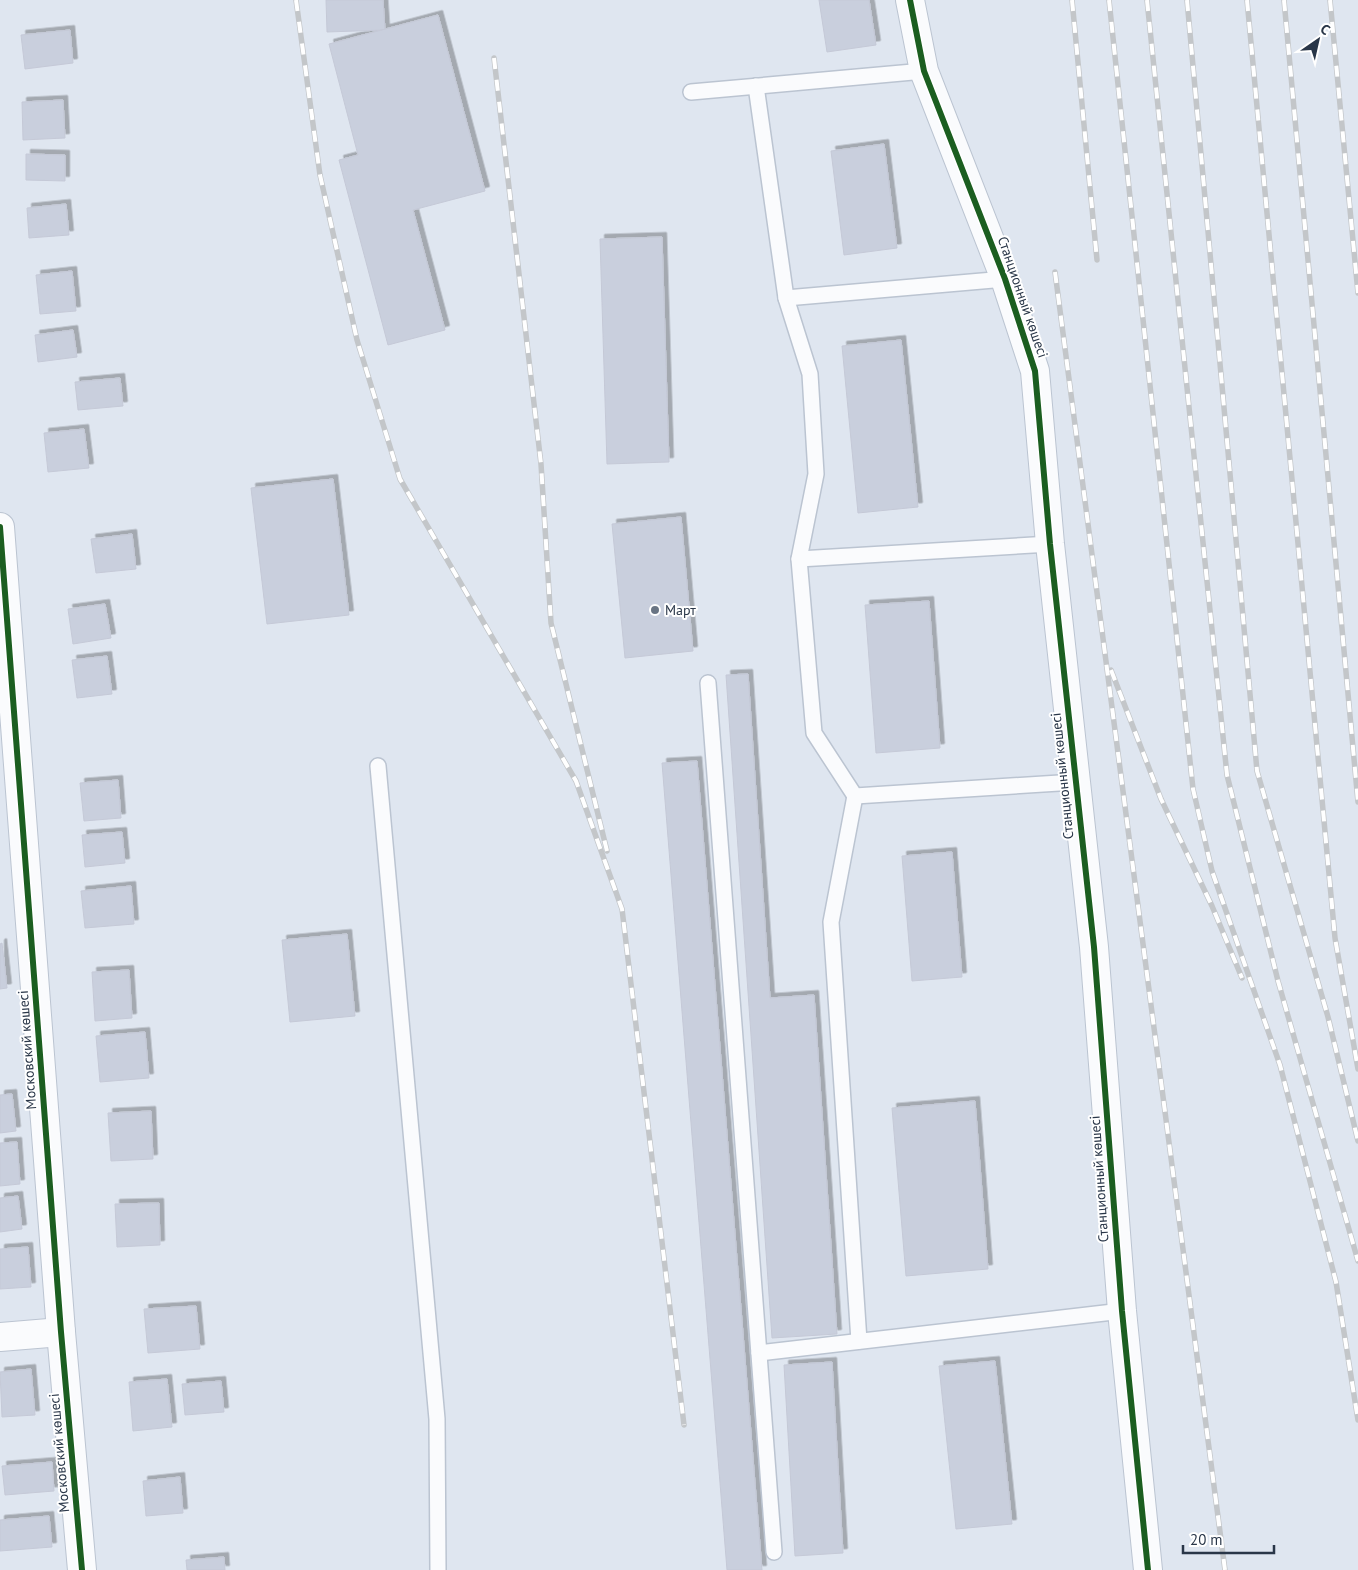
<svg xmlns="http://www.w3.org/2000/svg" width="1358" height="1570" viewBox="0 0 1358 1570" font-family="'PT Sans',sans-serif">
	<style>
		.building { fill: #c9cfdd; stroke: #c5c9d7; filter: url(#shadow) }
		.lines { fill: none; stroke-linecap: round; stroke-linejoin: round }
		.service-casing { stroke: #bbc4d1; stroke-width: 18 }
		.minor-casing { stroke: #bbc4d1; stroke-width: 30 }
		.service { stroke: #fafbfd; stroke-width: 15 }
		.minor { stroke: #fafbfd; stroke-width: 28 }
		.rail-casing { stroke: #c3c6c9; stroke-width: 5.5 }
		.rail { stroke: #fff; stroke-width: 4; stroke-dasharray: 11; stroke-linecap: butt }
		.cycleway-casing { stroke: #fff; stroke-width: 9 }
		.cycleway { stroke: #1b5e20; stroke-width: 6 }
		.poi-dot { fill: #697483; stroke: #fff; stroke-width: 2 }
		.labels { text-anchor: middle; stroke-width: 4; stroke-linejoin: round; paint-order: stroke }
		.street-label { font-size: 14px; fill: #293648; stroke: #fff }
		.poi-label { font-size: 14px; fill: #293648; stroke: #fff; text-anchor: start }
	</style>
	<defs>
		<filter id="shadow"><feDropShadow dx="4.5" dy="-4.5" stdDeviation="0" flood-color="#0004"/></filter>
	</defs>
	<rect width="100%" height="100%" fill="#dfe6f0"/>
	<!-- building -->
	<g class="building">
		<polygon points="326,0 383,0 385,30 327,32"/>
		<polygon points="819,0 869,0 876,45 827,52"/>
		<polygon points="438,15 485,191 413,210 445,330 388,345 339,160 358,155 329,44"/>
		<polygon points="70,30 73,63 25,69 21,35"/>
		<polygon points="63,100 65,138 23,140 22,102"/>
		<polygon points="884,144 897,248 844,255 831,151"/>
		<polygon points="26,154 65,155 65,181 26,180"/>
		<polygon points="66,204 69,235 29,238 27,208"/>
		<polygon points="662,237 669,462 607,464 600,239"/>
		<polygon points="72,271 76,311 40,314 36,275"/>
		<polygon points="73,330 77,357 38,362 35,335"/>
		<polygon points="901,340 918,507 858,513 842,346"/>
		<polygon points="120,378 123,406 78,410 75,382"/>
		<polygon points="84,429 89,468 48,472 44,433"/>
		<polygon points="333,479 349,615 267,624 251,488"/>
		<polygon points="681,517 693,651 625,658 612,524"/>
		<polygon points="132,534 136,569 96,573 91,539"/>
		<polygon points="929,601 940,748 876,753 865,605"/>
		<polygon points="105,604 111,638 73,644 68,609"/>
		<polygon points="107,656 112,694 77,698 72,660"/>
		<polygon points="748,674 770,998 814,995 837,1334 772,1338 726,675"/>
		<polygon points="697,761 762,1570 727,1570 662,763"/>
		<polygon points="118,780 121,818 84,821 80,783"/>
		<polygon points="122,832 125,863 85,867 82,835"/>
		<polygon points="952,852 962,977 912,981 902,856"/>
		<polygon points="131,886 134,924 85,928 81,891"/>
		<polygon points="347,934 355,1016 290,1022 282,940"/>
		<polygon points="2,943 7,988 0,989 0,944"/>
		<polygon points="129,970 132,1018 95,1021 92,972"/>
		<polygon points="145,1032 149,1078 100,1082 96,1036"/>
		<polygon points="12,1094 16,1131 0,1133 0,1095"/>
		<polygon points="975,1101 988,1269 906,1276 892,1108"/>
		<polygon points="151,1111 153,1159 111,1161 108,1113"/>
		<polygon points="17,1142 20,1184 0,1186 0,1143"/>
		<polygon points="18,1196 22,1229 0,1232 0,1198"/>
		<polygon points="159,1203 160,1245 117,1247 115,1204"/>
		<polygon points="28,1247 31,1287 0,1289 0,1249"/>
		<polygon points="196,1306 200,1349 148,1353 144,1309"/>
		<polygon points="995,1361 1012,1524 956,1529 939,1366"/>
		<polygon points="832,1362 843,1553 795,1556 784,1365"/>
		<polygon points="31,1369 35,1415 2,1417 0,1372"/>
		<polygon points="167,1379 172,1427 133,1431 129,1382"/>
		<polygon points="221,1381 224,1412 185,1415 182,1384"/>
		<polygon points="52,1462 54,1491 5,1495 2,1466"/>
		<polygon points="180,1477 183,1513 146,1516 143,1481"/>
		<polygon points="49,1516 52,1547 0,1551 0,1520"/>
		<polygon points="224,1557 225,1570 187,1570 186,1560"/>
	</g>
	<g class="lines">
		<defs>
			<g id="service">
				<polyline points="756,86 786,298 810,374 816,474 799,559 814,733 855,796 1075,782"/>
				<polyline points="691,92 924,71"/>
				<polyline points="786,298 1005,279"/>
				<polyline points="799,559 1050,544"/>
				<polyline points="708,683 774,1552"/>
				<polyline points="378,766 437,1419 438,1570"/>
				<polyline points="855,796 831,922 859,1341"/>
				<polyline points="759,1353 1122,1311"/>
			</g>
			<g id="minor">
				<polyline points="910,0 924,71 1005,279 1035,371 1050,544 1094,947 1122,1311 1148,1570"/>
				<polyline points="0,527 61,1332 82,1570"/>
				<polyline points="0,1337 61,1332"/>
			</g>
		</defs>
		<!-- service casing -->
		<use href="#service" class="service-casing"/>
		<!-- minor casing -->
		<use href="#minor" class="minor-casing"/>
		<!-- service -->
		<use href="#service" class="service"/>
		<!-- minor -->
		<use href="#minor" class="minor"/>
		<defs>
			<g id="rail">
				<polyline points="296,0 320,175 357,340 400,479 576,781 622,909 684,1425"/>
				<polyline points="1072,0 1097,260"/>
				<polyline points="1109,0 1193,789 1212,871 1280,1065 1336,1282 1358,1420"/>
				<polyline points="1147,0 1227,775 1278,981 1358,1261"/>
				<polyline points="1187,0 1257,771 1328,1017 1358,1141"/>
				<polyline points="1247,0 1335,938 1358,1069"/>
				<polyline points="1284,0 1358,802"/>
				<polyline points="1330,0 1358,293"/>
				<polyline points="494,58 541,464 551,623 607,851"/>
				<polyline points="1055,272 1225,1570"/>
				<polyline points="1111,670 1161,799 1212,906 1242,978"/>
			</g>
		</defs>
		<!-- rail casing -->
		<use href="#rail" class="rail-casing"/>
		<!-- rail -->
		<use href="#rail" class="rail"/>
		<defs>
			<g id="cycleway">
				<polyline points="910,0 924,71 1005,279 1035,371 1050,544 1094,947 1122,1311 1148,1570"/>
				<polyline points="0,527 61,1332 82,1570"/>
			</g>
		</defs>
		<!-- cycleway casing -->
		<use href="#cycleway" class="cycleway-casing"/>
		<!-- cycleway -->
		<use href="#cycleway" class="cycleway"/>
	</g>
	<!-- markers -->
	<circle class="poi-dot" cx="655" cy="610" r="5"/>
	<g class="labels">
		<!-- street labels -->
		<g class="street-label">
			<text transform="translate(1023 297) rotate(71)" y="5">Станционный көшесі</text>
			<text transform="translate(1062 776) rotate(-96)" y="5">Станционный көшесі</text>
			<text transform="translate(27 1050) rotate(-94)" y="5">Московский көшесі</text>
			<text transform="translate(1099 1179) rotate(-94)" y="5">Станционный көшесі</text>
			<text transform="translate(59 1453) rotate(-95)" y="5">Московский көшесі</text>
		</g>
		<!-- poi labels -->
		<g class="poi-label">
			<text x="665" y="615">Март</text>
		</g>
	</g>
	<!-- north arrow -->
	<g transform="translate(1318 40) rotate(34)" stroke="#ffffff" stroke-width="4" paint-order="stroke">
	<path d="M0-4L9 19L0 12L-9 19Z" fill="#293648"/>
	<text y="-8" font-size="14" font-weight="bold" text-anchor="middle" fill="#293648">С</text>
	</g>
	<!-- scale -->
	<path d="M1183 1545v8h91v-8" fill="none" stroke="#293648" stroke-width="2.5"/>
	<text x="1190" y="1545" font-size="15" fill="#293648" stroke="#ffffff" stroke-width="4" paint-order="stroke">20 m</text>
</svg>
